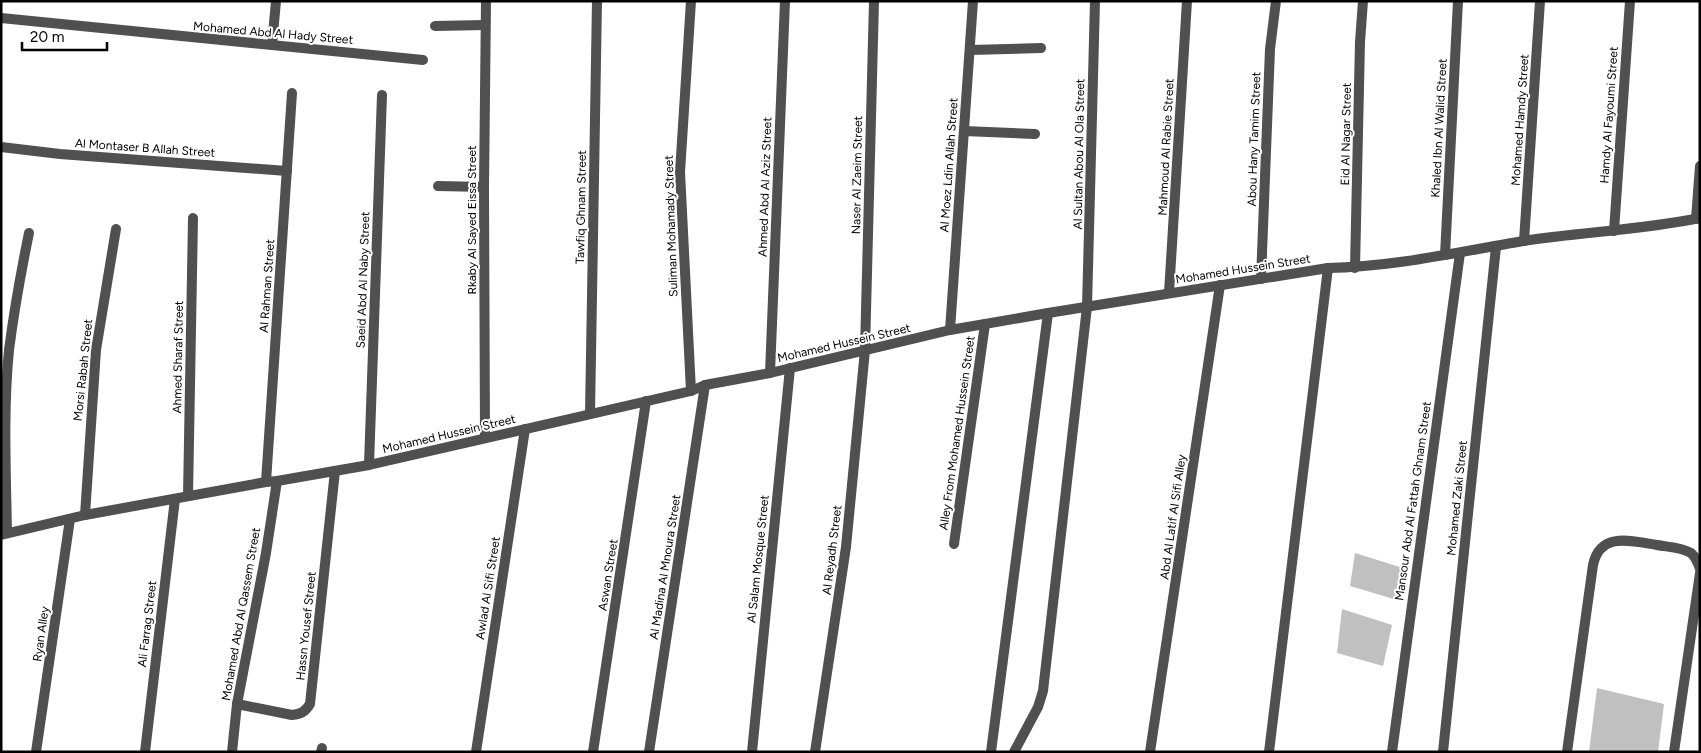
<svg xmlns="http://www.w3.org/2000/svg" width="1701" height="753" viewBox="0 0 1701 753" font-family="Figtree,sans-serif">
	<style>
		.building { fill: #c0c0c0 }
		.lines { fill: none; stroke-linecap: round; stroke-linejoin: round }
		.service { stroke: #505050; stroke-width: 10 }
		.minor { stroke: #505050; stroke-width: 10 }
		.labels { text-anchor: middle; stroke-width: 4; stroke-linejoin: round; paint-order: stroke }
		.street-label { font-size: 12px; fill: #000; stroke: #fff }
	</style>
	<rect width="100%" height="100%" fill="#fff"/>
	<!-- building -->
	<g class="building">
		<polygon points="1355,553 1403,568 1397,600 1350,586"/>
		<polygon points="1342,609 1392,625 1383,666 1337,653"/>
		<polygon points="1597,688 1664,704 1658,752 1589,752"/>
	</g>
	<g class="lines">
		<!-- service -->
		<g class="service">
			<polyline points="1014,752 1038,707 1043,691 1087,307"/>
			<path d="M 1567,752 L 1593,565 C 1600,531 1632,541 1657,545 C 1667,547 1681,547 1691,553 C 1696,557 1698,563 1700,569"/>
			<polyline points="1674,752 1700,573"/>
		</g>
		<!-- minor -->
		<g class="minor">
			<polyline points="1,18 423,60"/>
			<polyline points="435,26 485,25"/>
			<polyline points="272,45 276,1"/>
			<polyline points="970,50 1041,48"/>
			<polyline points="964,131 1035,134"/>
			<polyline points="1,147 60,154 287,171"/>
			<polyline points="438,186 484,187"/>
			<polyline points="1696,219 1700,166"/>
			<polyline points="1614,231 1630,1"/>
			<polyline points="1524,241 1540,1"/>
			<polyline points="1445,255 1458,1"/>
			<polyline points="1355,268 1360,42 1363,1"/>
			<polyline points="1261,279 1270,49 1276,1"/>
			<polyline points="1169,293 1187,1"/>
			<polyline points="1087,307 1095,1"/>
			<polyline points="950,330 973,1"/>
			<polyline points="770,373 785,1"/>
			<polyline points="691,391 680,172 691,1"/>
			<polyline points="590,414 597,1"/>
			<polyline points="485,438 484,187 486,1"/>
			<polyline points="369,465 382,95"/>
			<polyline points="266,482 292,93"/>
			<polyline points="188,496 193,218"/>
			<polyline points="85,515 96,350 116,229"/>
			<path d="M 7,533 C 6,473 3,411 9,350 C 14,311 21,272 29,233"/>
			<path d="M 1,535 L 85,515 L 266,482 L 277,481 L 369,465 L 691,391 L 705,385 L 770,373 L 950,330 L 1048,313 L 1328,268 C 1393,267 1458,252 1523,241 C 1582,232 1641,230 1700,218"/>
			<polyline points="954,544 985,324"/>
			<path d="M 237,704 L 292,715 C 301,714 305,712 310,704 L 335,471"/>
			<polyline points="36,752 70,519"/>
			<polyline points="145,752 175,499"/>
			<polyline points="232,752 237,704 266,553 277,481"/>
			<polyline points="321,752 322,748"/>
			<polyline points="476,752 525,429"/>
			<polyline points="593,752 646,401"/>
			<polyline points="649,752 705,385"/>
			<polyline points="752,752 790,368"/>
			<polyline points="815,752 846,547 865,350 874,1"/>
			<polyline points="991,752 1048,313"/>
			<polyline points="1150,752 1220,285"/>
			<polyline points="1269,752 1328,268"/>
			<polyline points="1392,752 1460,253"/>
			<polyline points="1443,752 1496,247"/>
		</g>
	</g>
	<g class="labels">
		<!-- street labels -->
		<g class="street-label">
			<text transform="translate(273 33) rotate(5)" y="4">Mohamed Abd Al Hady Street</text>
			<text transform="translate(1609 115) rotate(-86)" y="4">Hamdy Al Fayoumi Street</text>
			<text transform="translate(1520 120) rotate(-86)" y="4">Mohamed Hamdy Street</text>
			<text transform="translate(1439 128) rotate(-87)" y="4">Khaled Ibn Al Walid Street</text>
			<text transform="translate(1346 134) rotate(-89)" y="4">Eid Al Nagar Street</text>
			<text transform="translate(1254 139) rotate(-88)" y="4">Abou Hany Tamim Street</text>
			<text transform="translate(1166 147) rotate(-87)" y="4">Mahmoud Al Rabie Street</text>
			<text transform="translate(145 148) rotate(4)" y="4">Al Montaser B Allah Street</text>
			<text transform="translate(1079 154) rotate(-89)" y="4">Al Sultan Abou Al Ola Street</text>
			<text transform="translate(949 165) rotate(-86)" y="4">Al Moez Ldin Allah Street</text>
			<text transform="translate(857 175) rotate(-89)" y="4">Naser Al Zaeim Street</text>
			<text transform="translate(765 187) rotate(-88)" y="4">Ahmed Abd Al Aziz Street</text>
			<text transform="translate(581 207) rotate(-89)" y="4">Tawfiq Ghnam Street</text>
			<text transform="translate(472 220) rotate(-90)" y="4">Rkaby Al Sayed Eissa Street</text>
			<text transform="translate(671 226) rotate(-92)" y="4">Suliman Mohamady Street</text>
			<text transform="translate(1243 269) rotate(-9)" y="4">Mohamed Hussein Street</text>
			<text transform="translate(363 280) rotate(-88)" y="4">Saeid Abd Al Naby Street</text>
			<text transform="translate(267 286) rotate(-86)" y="4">Al Rahman Street</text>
			<text transform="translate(844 343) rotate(-13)" y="4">Mohamed Hussein Street</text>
			<text transform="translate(178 357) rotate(-89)" y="4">Ahmed Sharaf Street</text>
			<text transform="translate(83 370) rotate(-84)" y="4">Morsi Rabah Street</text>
			<text transform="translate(957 433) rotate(-82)" y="4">Alley From Mohamed Hussein Street</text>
			<text transform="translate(449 434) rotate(-13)" y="4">Mohamed Hussein Street</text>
			<text transform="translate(1457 498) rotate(-84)" y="4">Mohamed Zaki Street</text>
			<text transform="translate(1413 501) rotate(-82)" y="4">Mansour Abd Al Fattah Ghnam Street</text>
			<text transform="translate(1173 517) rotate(-82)" y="4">Abd Al Latif Al Sifi Alley</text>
			<text transform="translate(832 550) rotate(-83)" y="4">Al Reyadh Street</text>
			<text transform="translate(758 559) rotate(-84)" y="4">Al Salam Mosque Street</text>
			<text transform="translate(665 567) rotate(-81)" y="4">Al Madina Al Mnoura Street</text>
			<text transform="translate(608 575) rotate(-81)" y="4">Aswan Street</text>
			<text transform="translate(488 588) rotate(-81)" y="4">Awlad Al Sifi Street</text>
			<text transform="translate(241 614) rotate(-80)" y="4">Mohamed Abd Al Qassem Street</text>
			<text transform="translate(147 624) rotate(-83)" y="4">Ali Farrag Street</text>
			<text transform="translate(306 626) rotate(-84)" y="4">Hassn Yousef Street</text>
			<text transform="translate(41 634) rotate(-82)" y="4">Ryan Alley</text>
		</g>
	</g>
	<!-- border -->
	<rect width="1701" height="753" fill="none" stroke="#000000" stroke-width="5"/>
	<!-- scale -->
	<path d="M22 42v8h85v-8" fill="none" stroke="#000000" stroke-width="2.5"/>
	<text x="30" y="42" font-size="15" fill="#000000" stroke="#ffffff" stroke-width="4" paint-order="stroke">20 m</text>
</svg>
